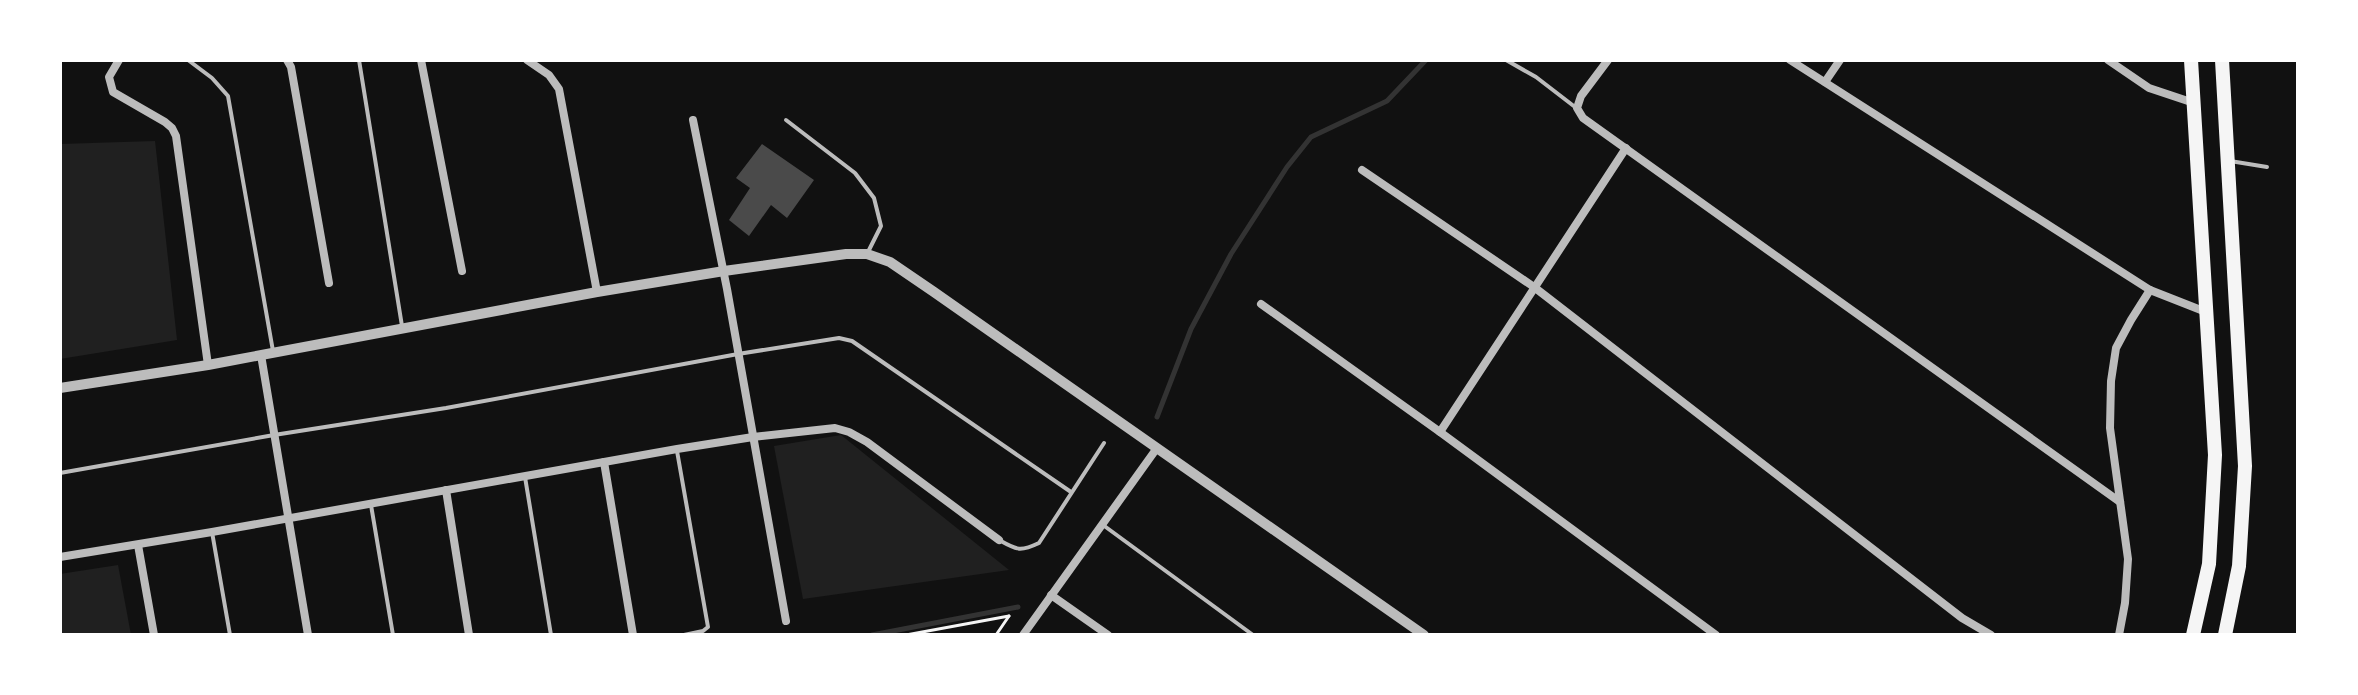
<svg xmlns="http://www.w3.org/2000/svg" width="2358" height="695" viewBox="0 0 2358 695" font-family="'Fira Sans Condensed',sans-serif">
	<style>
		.green { fill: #202020 }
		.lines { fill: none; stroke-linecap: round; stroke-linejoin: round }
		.stream { stroke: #333; stroke-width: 5 }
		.building { fill: #4a4a4a }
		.path { stroke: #f5f5f5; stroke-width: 3 }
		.service { stroke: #bcbcbc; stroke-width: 4 }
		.minor { stroke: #bcbcbc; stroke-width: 8 }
		.tertiary { stroke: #bcbcbc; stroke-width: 10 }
		.primary { stroke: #f5f5f5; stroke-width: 14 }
	</style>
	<rect width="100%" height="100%" fill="#111"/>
	<!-- green -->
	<g class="green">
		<polygon points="155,141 177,340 60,359 60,144"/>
		<polygon points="841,435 1009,570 803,599 774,446"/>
		<polygon points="118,565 131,635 60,635 60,574"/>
	</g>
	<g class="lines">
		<!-- stream -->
		<g class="stream">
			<polyline points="1157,417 1191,329 1231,254 1287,167 1311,137 1387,101 1426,60"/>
			<polyline points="872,635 1018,607"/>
		</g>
	</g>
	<!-- building -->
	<polygon class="building" points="762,144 814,180 787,218 771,205 749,236 729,220 750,188 736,178"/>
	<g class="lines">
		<!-- path -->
		<g class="path">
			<polyline points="906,635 1009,616"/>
			<polyline points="996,635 1009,616"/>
		</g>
		<!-- service -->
		<g class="service">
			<polyline points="188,60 212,78 228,96 273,351"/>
			<polyline points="359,60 402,326"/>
			<polyline points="1506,60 1536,77 1575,107"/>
			<polyline points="786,120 855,173 874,198 881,226 868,252"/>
			<polyline points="2230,161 2267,167"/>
			<polyline points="677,451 708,627 703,631 684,635"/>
			<polyline points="60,473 274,435 446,408 738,354 839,338 852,341 1071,492"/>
			<polyline points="525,477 551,635"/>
			<polyline points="371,505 393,635"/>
			<polyline points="1103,525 1253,635"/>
			<polyline points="212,532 230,635"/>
			<path d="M 999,540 C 1017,550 1020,552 1039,543 L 1104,443"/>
		</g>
		<!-- minor -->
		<g class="minor">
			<polyline points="119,60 109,77 113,92 165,122 172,128 176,136 208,365"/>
			<polyline points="287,60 291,67 329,283"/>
			<polyline points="421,60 462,271"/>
			<polyline points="527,60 549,75 559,89 597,292"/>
			<polyline points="1608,60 1581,96 1577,108 1583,118 2120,502"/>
			<polyline points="1790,60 2150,290 2206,312"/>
			<polyline points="2108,60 2149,88 2194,103"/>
			<polyline points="1825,82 1840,60"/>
			<polyline points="693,120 727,289 786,621"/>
			<polyline points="1362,170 1534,287 1962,618 1991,635"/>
			<polyline points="1261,304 1440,432 1716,635"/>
			<polyline points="261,355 308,635"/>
			<polyline points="1440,432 1626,148"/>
			<polyline points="604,462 633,635"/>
			<polyline points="446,490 469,635"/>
			<polyline points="138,545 154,635"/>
			<polyline points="60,557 212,532 677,449 753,437 835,428 849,432 867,442 999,540"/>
			<polyline points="1051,595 1108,635"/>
			<polyline points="1023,635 1157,448"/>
			<polyline points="2119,635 2125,603 2128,559 2110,428 2111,381 2116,348 2131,320 2150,290"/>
		</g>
		<!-- tertiary -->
		<polyline class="tertiary" points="60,388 208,365 597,292 724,271 846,254 867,254 890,262 934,292 1424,635"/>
		<!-- primary -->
		<g class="primary">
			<polyline points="2191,60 2215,455 2209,564 2193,635"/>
			<polyline points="2222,60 2245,466 2239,566 2225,635"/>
		</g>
	</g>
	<!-- border -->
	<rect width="2358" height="695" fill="none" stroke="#ffffff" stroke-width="124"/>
</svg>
